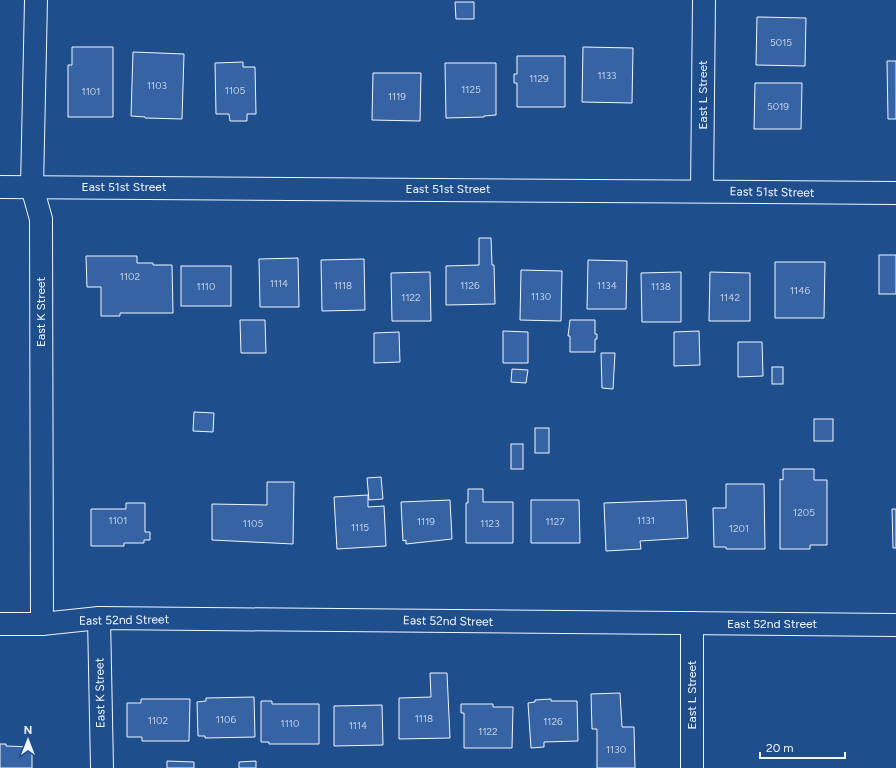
<svg xmlns="http://www.w3.org/2000/svg" width="896" height="768" viewBox="0 0 896 768" font-family="Figtree,sans-serif">
	<style>
		.building { fill: #3563a3; stroke: #f2f6ff }
		.lines { fill: none; stroke-linecap: round; stroke-linejoin: round }
		.minor-casing { stroke: #f2f6ff; stroke-width: 24 }
		.minor { stroke: #1f4e8c; stroke-width: 22 }
		.labels { text-anchor: middle; stroke-width: 3; stroke-linejoin: round; paint-order: stroke }
		.number-label { font-size: 10px; fill: #c3d1e8 }
		.street-label { font-size: 12px; fill: #f2f6ff; stroke: #1f4e8c }
	</style>
	<rect width="100%" height="100%" fill="#1f4e8c"/>
	<!-- building -->
	<g class="building">
		<polygon points="455,2 474,2 474,19 456,19"/>
		<polygon points="757,17 806,18 805,66 756,65"/>
		<polygon points="72,47 113,47 113,117 68,117 68,65 72,65"/>
		<polygon points="583,47 633,48 632,103 582,102"/>
		<polygon points="133,52 184,54 182,119 145,118 145,117 131,116"/>
		<polygon points="517,56 565,56 565,107 517,107 517,83 514,83 514,74 517,74"/>
		<polygon points="887,61 896,61 896,119 888,119"/>
		<polygon points="243,62 243,67 255,67 256,114 247,114 247,121 230,121 229,114 216,114 215,63"/>
		<polygon points="445,63 496,63 496,115 484,116 484,117 446,118"/>
		<polygon points="373,73 421,73 420,121 372,120"/>
		<polygon points="755,83 802,83 801,129 754,129"/>
		<polygon points="479,238 491,238 492,265 494,265 495,304 446,305 446,266 479,265"/>
		<rect x="879" y="255" width="17" height="39"/>
		<polygon points="86,256 137,256 137,263 153,263 153,265 172,265 173,313 120,313 120,316 101,316 101,287 87,287"/>
		<polygon points="298,258 299,307 260,307 259,259"/>
		<polygon points="364,259 365,310 322,311 321,260"/>
		<polygon points="588,260 627,261 626,309 587,309"/>
		<polygon points="775,262 825,262 824,318 775,318"/>
		<rect x="181" y="266" width="50" height="40"/>
		<polygon points="521,270 562,271 561,321 520,320"/>
		<polygon points="430,272 431,321 392,321 391,273"/>
		<polygon points="681,272 681,322 642,322 641,273"/>
		<polygon points="710,272 750,273 750,321 709,321"/>
		<polygon points="240,320 265,320 266,353 241,353"/>
		<polygon points="570,320 595,320 595,334 597,334 597,339 595,339 595,352 570,352 570,336 568,336"/>
		<polygon points="503,331 528,332 528,363 503,363"/>
		<polygon points="699,331 700,365 674,366 674,332"/>
		<polygon points="399,332 400,362 374,363 374,333"/>
		<polygon points="738,342 762,342 763,376 738,377"/>
		<polygon points="601,353 615,353 613,389 602,388"/>
		<rect x="772" y="367" width="11" height="17"/>
		<polygon points="512,369 528,370 526,383 511,382"/>
		<polygon points="194,412 214,413 213,432 193,431"/>
		<rect x="814" y="419" width="19" height="22"/>
		<rect x="535" y="428" width="14" height="25"/>
		<rect x="511" y="444" width="12" height="25"/>
		<polygon points="783,469 814,469 814,480 827,480 827,545 810,545 810,549 780,549 780,479 783,480"/>
		<polygon points="381,477 383,499 369,500 367,478"/>
		<polygon points="267,482 294,482 293,544 212,540 212,504 267,505"/>
		<polygon points="726,484 764,484 765,549 726,549 726,547 714,547 713,508 726,508"/>
		<polygon points="468,489 483,489 483,502 513,502 513,543 466,543 466,503 468,503"/>
		<polygon points="368,495 368,507 384,506 386,546 337,549 334,497"/>
		<polygon points="450,500 452,539 406,544 406,540 403,541 401,502"/>
		<polygon points="531,500 579,500 580,543 531,543"/>
		<polygon points="686,500 688,538 640,541 641,549 606,551 604,503"/>
		<polygon points="126,503 145,503 145,532 150,532 150,540 144,540 144,543 124,543 124,546 91,546 91,509 126,509"/>
		<polygon points="892,509 896,509 896,548 893,548"/>
		<polygon points="430,673 447,673 450,738 399,739 399,698 431,697"/>
		<polygon points="620,693 622,727 634,727 635,768 597,768 597,729 592,729 591,694"/>
		<polygon points="254,697 255,737 205,738 205,736 198,736 197,702 206,701 206,698"/>
		<polygon points="141,699 190,699 189,741 142,741 142,737 127,737 127,703 141,703"/>
		<polygon points="551,699 551,701 577,701 578,741 544,742 544,747 531,748 528,703 535,702 535,700"/>
		<polygon points="261,701 272,701 272,704 319,704 319,744 269,744 269,742 261,742"/>
		<polygon points="461,704 493,704 493,707 513,707 512,748 464,748 464,713 461,713"/>
		<polygon points="382,705 383,745 334,746 334,706"/>
		<polygon points="0,744 6,744 6,746 32,747 32,768 0,768"/>
		<polygon points="167,761 194,762 194,768 167,768"/>
		<polygon points="256,761 256,768 239,768 239,762"/>
	</g>
	<g class="lines">
		<defs>
			<g id="minor">
				<polyline points="36,0 32,187 41,219 42,624"/>
				<polyline points="0,187 896,193"/>
				<polyline points="702,191 704,0"/>
				<polyline points="99,618 102,768"/>
				<polyline points="692,623 692,768"/>
				<polyline points="0,624 42,624 99,618 896,625"/>
			</g>
		</defs>
		<!-- minor casing -->
		<use href="#minor" class="minor-casing"/>
		<!-- minor -->
		<use href="#minor" class="minor"/>
	</g>
	<g class="labels">
		<!-- number labels -->
		<g class="number-label">
			<text x="781" y="46">5015</text>
			<text x="607" y="79">1133</text>
			<text x="539" y="82">1129</text>
			<text x="157" y="89">1103</text>
			<text x="471" y="93">1125</text>
			<text x="235" y="94">1105</text>
			<text x="91" y="95">1101</text>
			<text x="397" y="100">1119</text>
			<text x="778" y="110">5019</text>
			<text x="130" y="280">1102</text>
			<text x="279" y="287">1114</text>
			<text x="343" y="289">1118</text>
			<text x="470" y="289">1126</text>
			<text x="607" y="289">1134</text>
			<text x="206" y="290">1110</text>
			<text x="661" y="290">1138</text>
			<text x="800" y="294">1146</text>
			<text x="541" y="300">1130</text>
			<text x="411" y="301">1122</text>
			<text x="730" y="301">1142</text>
			<text x="804" y="516">1205</text>
			<text x="118" y="524">1101</text>
			<text x="646" y="524">1131</text>
			<text x="426" y="525">1119</text>
			<text x="555" y="525">1127</text>
			<text x="253" y="527">1105</text>
			<text x="490" y="527">1123</text>
			<text x="360" y="531">1115</text>
			<text x="739" y="532">1201</text>
			<text x="424" y="722">1118</text>
			<text x="226" y="723">1106</text>
			<text x="158" y="724">1102</text>
			<text x="553" y="725">1126</text>
			<text x="290" y="727">1110</text>
			<text x="358" y="729">1114</text>
			<text x="488" y="735">1122</text>
			<text x="616" y="753">1130</text>
		</g>
		<!-- street labels -->
		<g class="street-label">
			<text transform="translate(703 95) rotate(-90)" y="4">East L Street</text>
			<text x="124" y="191">East 51st Street</text>
			<text x="448" y="193">East 51st Street</text>
			<text transform="translate(772 192) rotate(1)" y="4">East 51st Street</text>
			<text transform="translate(41 312) rotate(-90)" y="4">East K Street</text>
			<text transform="translate(124 620) rotate(-1)" y="4">East 52nd Street</text>
			<text transform="translate(448 621) rotate(1)" y="4">East 52nd Street</text>
			<text x="772" y="628">East 52nd Street</text>
			<text transform="translate(100 693) rotate(-91)" y="4">East K Street</text>
			<text transform="translate(692 695) rotate(-90)" y="4">East L Street</text>
		</g>
	</g>
	<!-- north arrow -->
	<g transform="translate(28 740)" stroke="#1f4e8c" stroke-width="3" paint-order="stroke">
	<path d="M0-3L7 15L0 10L-7 15Z" fill="#f2f6ff"/>
	<text y="-6" font-size="11" font-weight="bold" text-anchor="middle" fill="#f2f6ff">N</text>
	</g>
	<!-- scale -->
	<path d="M760 752v6h85v-6" fill="none" stroke="#f2f6ff" stroke-width="2"/>
	<text x="766" y="752" font-size="12" fill="#f2f6ff" stroke="#1f4e8c" stroke-width="3" paint-order="stroke">20 m</text>
</svg>
